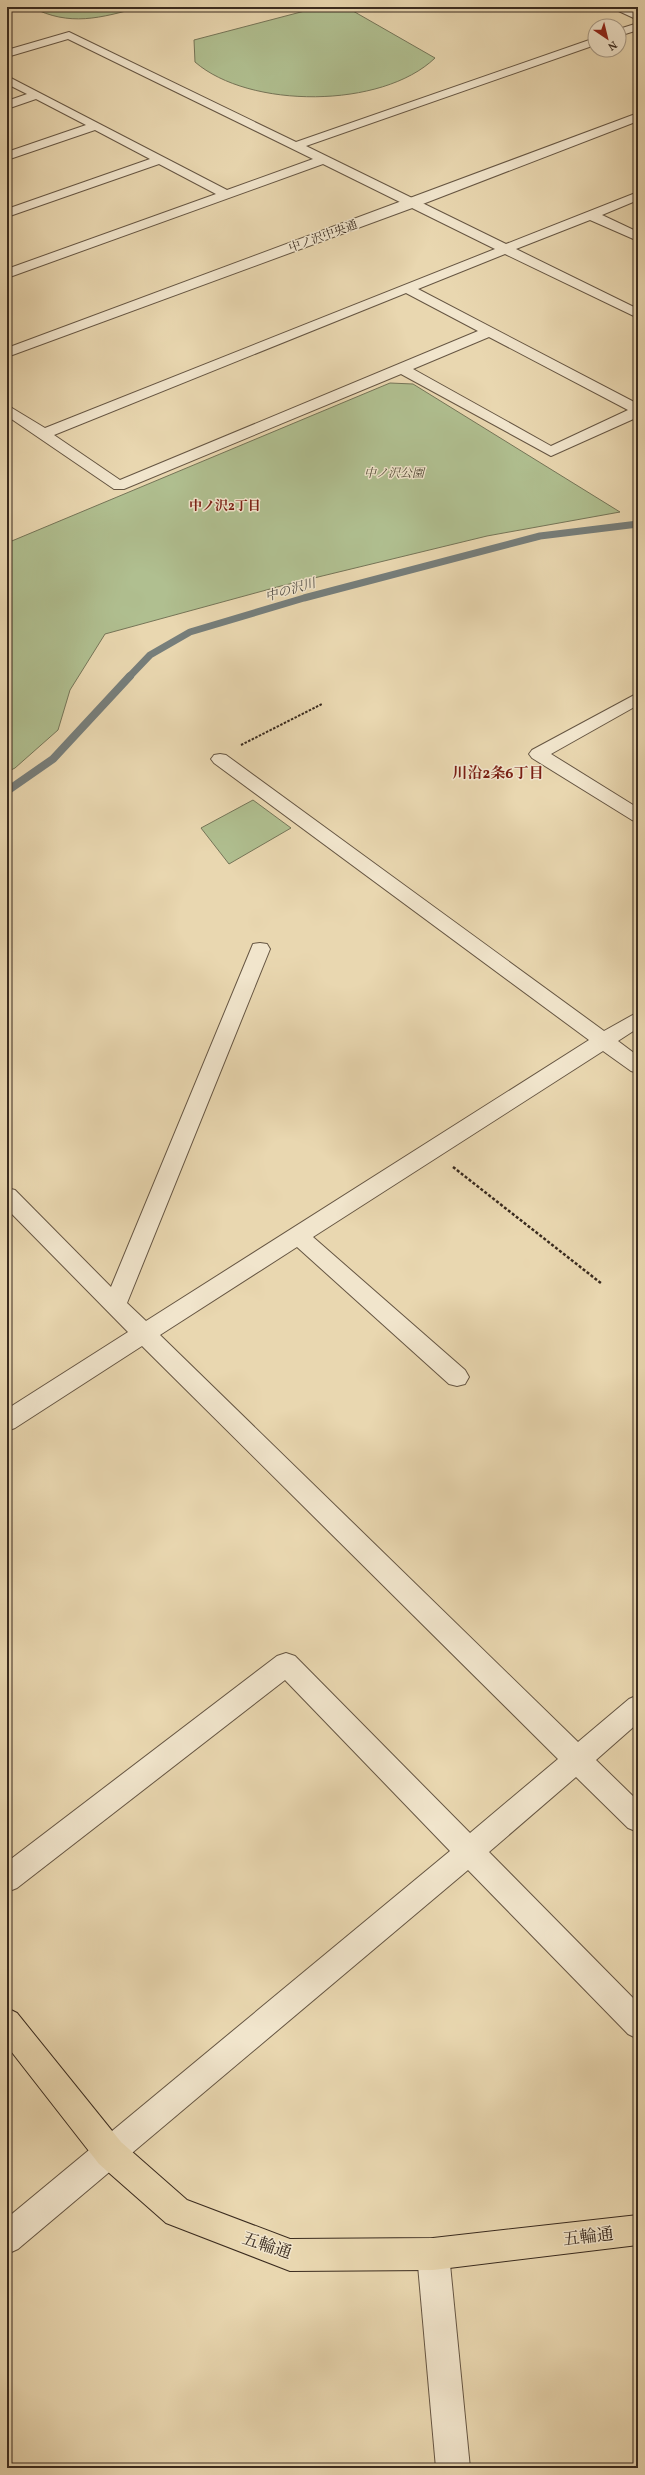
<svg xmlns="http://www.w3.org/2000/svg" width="645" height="2475" viewBox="0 0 645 2475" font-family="Vollkorn,'Noto Serif JP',serif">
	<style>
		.green { fill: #b0bf90; stroke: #757558 }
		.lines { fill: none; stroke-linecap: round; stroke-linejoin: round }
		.stream-far1 { stroke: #767e7b; stroke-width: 7 }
		.stream { stroke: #767e7b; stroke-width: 8 }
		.minor-casing { stroke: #665643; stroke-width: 2 }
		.tertiary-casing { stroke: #665643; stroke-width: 2 }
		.primary-casing { stroke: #3a2b1f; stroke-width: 2 }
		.path-far1 { stroke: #3a2b1f; stroke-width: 2; stroke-dasharray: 2.5 1.5; stroke-linecap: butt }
		.path { stroke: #3a2b1f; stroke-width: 2.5; stroke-dasharray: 3 2; stroke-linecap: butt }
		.minor { fill: #f1e5cc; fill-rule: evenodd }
		.tertiary { fill: #f1e5cc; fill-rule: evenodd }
		.primary { fill: #e9d7b0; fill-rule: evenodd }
		.labels { text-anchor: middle; stroke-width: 3; stroke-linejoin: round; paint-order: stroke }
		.far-street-label { font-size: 12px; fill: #3a2b1f; stroke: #f1e5cc }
		.far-park-label { font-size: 12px; font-style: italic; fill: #524936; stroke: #f1e5cc }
		.far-neighbourhood-label { font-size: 13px; font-weight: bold; fill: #7a1f14; stroke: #f1e5cc }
		.far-water-label { font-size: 13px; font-style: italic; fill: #534e45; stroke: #f1e5cc }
		.neighbourhood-label { font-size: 15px; font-weight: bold; fill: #7a1f14; stroke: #f1e5cc }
		.near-street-label { font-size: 17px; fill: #3a2b1f; stroke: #f1e5cc }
	</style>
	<rect width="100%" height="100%" fill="#e9d7b0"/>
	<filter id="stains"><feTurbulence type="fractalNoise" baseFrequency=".005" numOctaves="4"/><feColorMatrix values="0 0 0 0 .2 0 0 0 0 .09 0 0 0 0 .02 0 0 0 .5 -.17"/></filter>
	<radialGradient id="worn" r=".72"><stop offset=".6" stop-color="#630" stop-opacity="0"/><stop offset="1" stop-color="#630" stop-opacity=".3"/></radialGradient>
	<!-- green -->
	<g class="green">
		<path d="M 31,7 L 141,7 C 100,18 70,27 31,7 Z"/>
		<path d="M 320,7 L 346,7 L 435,58 C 382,109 249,109 195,62 L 194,40 Z"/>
		<polygon points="390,383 413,384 620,512 487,536 281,586 105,634 70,690 58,730 15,768 7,772 7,543"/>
		<polygon points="253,800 291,828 229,864 201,828"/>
	</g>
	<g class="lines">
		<!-- stream-far1 -->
		<polyline class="stream-far1" points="129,677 150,655 190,632 304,598 540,536 638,524"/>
		<!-- stream -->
		<polyline class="stream" points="7,791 53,759 130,676"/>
		<defs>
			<g id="minor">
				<polygon points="610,7 624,7 638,13 638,20"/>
				<polygon points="638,23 638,30 619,36 619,29"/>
				<path d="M 69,32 L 296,142 L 595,38 L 595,45 L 306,146 L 506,244 L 638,192 L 638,200 L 602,215 L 638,232 L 638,241 L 590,220 L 516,249 L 638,309 L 638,318 L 505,254 L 418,289 L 638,404 L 638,417 L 551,456 L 401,374 L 124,489 L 114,489 L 7,416 L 7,405 L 45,428 L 495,249 L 323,164 L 7,278 L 7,269 L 216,194 L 159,164 L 7,217 L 7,209 L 150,159 L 95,130 L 7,160 L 7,152 L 86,125 L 36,99 L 7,109 L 7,101 L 27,94 L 7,84 L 7,76 L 227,190 L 313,159 L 68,39 L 7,57 L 7,50 ZM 406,293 L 478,331 L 120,480 L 54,435 ZM 489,337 L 628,410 L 551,446 L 413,369 Z"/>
				<polygon points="638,693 638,705 551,754 638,808 638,822 632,820 532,758 529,754 532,750"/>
				<polygon points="220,754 226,755 604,1031 638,1012 638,1028 618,1041 638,1056 638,1073 631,1071 603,1051 313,1237 465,1370 469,1377 465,1384 457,1386 449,1384 297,1247 160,1335 578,1742 629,1699 638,1695 638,1723 596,1760 638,1801 638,1832 628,1828 576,1777 489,1852 638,2003 638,2039 628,2034 468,1870 18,2249 7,2254 7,2218 450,1851 285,1680 17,1888 7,1892 7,1862 277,1656 286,1653 295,1656 470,1833 558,1759 142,1346 15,1428 7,1431 7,1409 128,1332 7,1209 7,1188 15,1190 111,1287 253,944 260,943 267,944 270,949 127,1303 146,1321 589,1040 214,763 211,759 214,755"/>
				<polygon points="433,2238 444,2243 449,2254 470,2468 436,2468 417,2254 422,2243"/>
			</g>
			<polygon id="tertiary" points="638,113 638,121 415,207 7,357 7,348"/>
			<polygon id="primary" points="7,2008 17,2013 121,2142 187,2200 290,2239 433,2238 638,2215 638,2245 433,2270 290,2271 166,2223 99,2164 7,2046"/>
		</defs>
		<!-- minor casing -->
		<use href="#minor" class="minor-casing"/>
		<!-- tertiary casing -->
		<use href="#tertiary" class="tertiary-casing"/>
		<!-- primary casing -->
		<use href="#primary" class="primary-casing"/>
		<!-- path-far1 -->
		<polyline class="path-far1" points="241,745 322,704"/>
		<!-- path -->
		<polyline class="path" points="453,1167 602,1284"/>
		<!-- minor -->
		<use href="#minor" class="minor"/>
		<!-- tertiary -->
		<use href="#tertiary" class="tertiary"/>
		<!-- primary -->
		<use href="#primary" class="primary"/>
	</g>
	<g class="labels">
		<!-- far-street labels -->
		<g class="far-street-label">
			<text transform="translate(323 236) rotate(-20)" y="4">中ノ沢中央通</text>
		</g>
		<!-- far-park labels -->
		<g class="far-park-label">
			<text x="394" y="477">中ノ沢公園</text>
		</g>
		<!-- far-neighbourhood labels -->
		<g class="far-neighbourhood-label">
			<text x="225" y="510">中ノ沢2丁目</text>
		</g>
		<!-- far-water labels -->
		<g class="far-water-label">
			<text transform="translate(290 589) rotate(-16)" y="5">中の沢川</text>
		</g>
		<!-- neighbourhood labels -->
		<g class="neighbourhood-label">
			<text x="498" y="778">川沿2条6丁目</text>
		</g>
		<!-- near-street labels -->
		<g class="near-street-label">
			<text transform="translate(588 2236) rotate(-7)" y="6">五輪通</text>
			<text transform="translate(267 2245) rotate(18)" y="6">五輪通</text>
		</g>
	</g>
	<!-- margin -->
	<rect width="645" height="2475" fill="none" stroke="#e9d7b0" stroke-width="24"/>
	<rect x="8" y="8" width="629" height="2459" fill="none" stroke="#3a2b1f" stroke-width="2"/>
	<rect x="12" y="12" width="621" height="2451" fill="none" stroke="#3a2b1f"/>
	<!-- north arrow -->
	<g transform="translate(607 38) rotate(145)"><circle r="19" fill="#f1e5cc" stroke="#a89b87"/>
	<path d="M0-3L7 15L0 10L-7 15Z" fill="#8f2418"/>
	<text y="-6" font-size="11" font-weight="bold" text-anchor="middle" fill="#3a2b1f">N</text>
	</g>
	<rect width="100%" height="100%" filter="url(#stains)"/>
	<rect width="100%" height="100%" fill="url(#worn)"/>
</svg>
